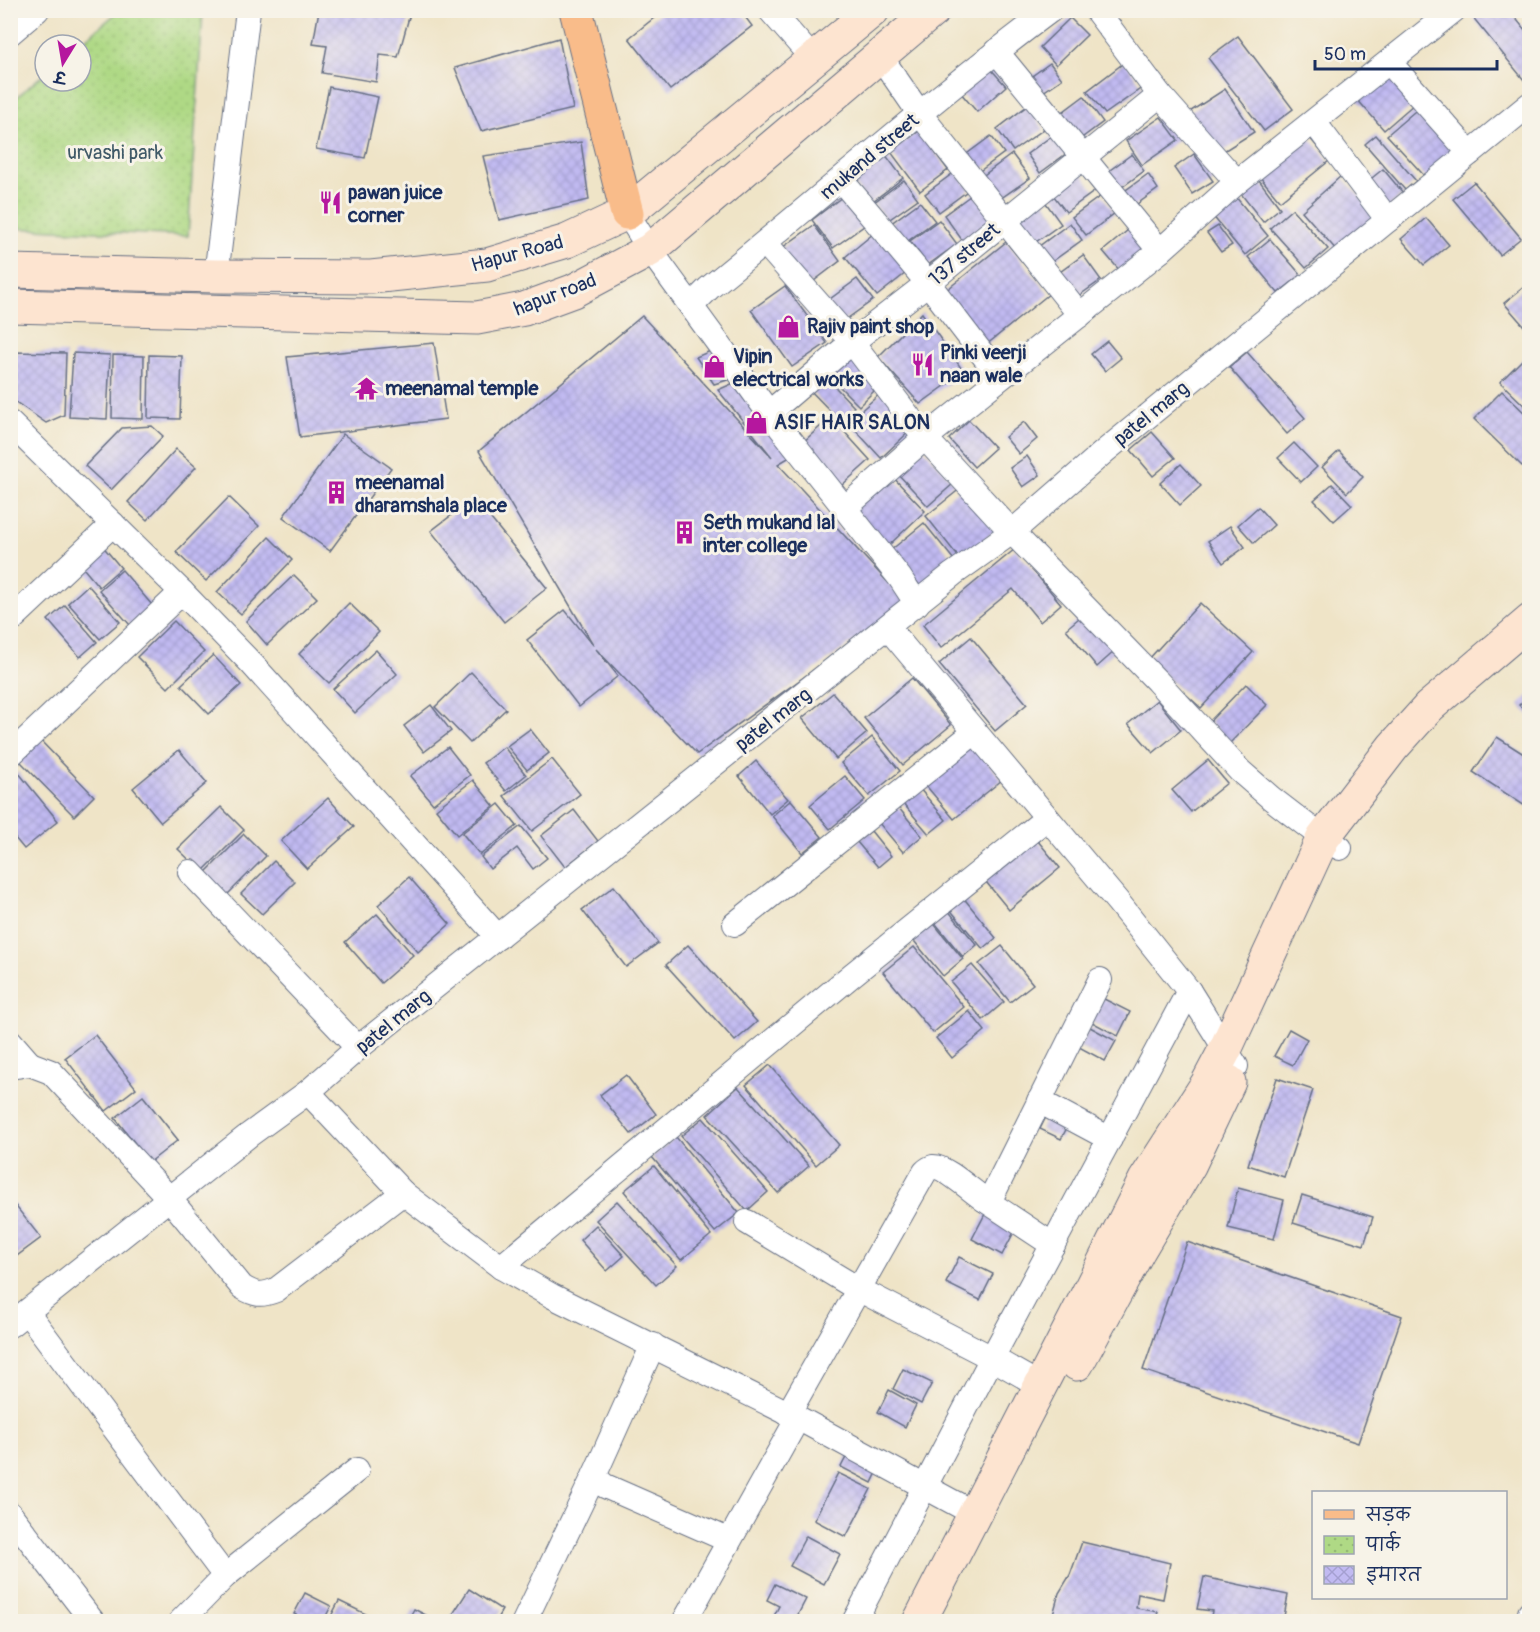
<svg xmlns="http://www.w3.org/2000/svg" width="1540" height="1632" viewBox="0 0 1540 1632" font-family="Pangolin,'Playpen Sans Deva',sans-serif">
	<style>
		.park { fill: url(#park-dots); stroke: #658472; stroke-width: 1.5 }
		.building { fill: url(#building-cross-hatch) }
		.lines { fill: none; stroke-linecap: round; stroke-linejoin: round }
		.street-casing { stroke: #656e83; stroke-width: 26 }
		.secondary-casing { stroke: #656e83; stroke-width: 35 }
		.primary-casing { stroke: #656e83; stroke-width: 35 }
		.street { stroke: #fff; stroke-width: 24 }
		.secondary { stroke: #fde4d0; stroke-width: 33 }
		.primary { stroke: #f9bc8a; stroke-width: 33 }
		.labels { text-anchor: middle; stroke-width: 6; stroke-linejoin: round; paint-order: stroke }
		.park-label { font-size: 20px; fill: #405a68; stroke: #f7f3e8 }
		.street-label { font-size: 20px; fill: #1b2f5e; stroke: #f7f3e8 }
		.poi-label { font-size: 20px; font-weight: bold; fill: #1b2f5e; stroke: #f7f3e8; text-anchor: start }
	</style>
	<defs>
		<pattern id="park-dots" width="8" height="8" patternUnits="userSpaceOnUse" patternTransform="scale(1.5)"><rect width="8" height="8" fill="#afd985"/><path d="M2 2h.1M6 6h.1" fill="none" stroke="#96bb75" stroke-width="1.8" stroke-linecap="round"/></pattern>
		<pattern id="building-cross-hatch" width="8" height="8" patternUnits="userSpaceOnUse" patternTransform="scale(1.5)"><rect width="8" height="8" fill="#c1baf1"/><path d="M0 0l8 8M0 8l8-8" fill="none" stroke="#a5a0d1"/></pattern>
	</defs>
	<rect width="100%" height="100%" fill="#f7f3e8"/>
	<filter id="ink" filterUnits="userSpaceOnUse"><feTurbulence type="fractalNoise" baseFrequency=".0167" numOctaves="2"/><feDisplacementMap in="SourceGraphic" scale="12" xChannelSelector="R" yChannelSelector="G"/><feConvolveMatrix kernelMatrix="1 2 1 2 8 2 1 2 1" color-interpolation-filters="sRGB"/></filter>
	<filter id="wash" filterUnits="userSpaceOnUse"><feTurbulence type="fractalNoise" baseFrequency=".008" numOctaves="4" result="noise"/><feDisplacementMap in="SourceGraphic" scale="24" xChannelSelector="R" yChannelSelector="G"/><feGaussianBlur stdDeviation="1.35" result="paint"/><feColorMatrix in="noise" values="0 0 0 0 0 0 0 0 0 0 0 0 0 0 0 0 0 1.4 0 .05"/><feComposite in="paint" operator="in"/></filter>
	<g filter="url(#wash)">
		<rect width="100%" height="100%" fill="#efe4c7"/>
		<!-- park -->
		<polygon class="park" points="119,11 203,11 188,236 11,228 11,102 45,73 45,81 81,81 81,45 78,45"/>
		<g id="blocks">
			<!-- building -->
			<g class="building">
				<polygon points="319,10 411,10 398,57 380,55 376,82 322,73 327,46 313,44"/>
				<polygon points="664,10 740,10 752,26 670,90 629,38"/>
				<polygon points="1467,10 1509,10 1530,36 1530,83 1528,85"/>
				<polygon points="1070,18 1087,35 1056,65 1040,47"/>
				<polygon points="1238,36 1293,109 1264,131 1208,58"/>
				<polygon points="559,38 573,109 481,131 455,68"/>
				<polygon points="1125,62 1143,87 1105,114 1087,91"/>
				<polygon points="1050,63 1062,79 1043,92 1032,76"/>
				<polygon points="989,67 1006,86 977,112 960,92"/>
				<polygon points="1387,72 1414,104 1384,130 1356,98"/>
				<polygon points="329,87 378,97 365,158 316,149"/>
				<polygon points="1225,89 1254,132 1216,156 1188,113"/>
				<polygon points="1084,96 1103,122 1075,143 1056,117"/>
				<polygon points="1027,106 1044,129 1013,151 997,129"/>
				<polygon points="1421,106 1463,152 1430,182 1387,135"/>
				<polygon points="1161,117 1178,140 1142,165 1126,141"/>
				<polygon points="919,131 948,170 920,191 891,152"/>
				<polygon points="1053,135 1067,153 1040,173 1027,154"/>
				<polygon points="1376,135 1416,181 1405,190 1365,144"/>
				<polygon points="991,136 1004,153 973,176 960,159"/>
				<polygon points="1309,137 1329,161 1280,201 1260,177"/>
				<polygon points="581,142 589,200 499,220 483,156"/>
				<polygon points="885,154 903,178 869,204 851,179"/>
				<polygon points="1012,154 1030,178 997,201 980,178"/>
				<polygon points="1132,154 1144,171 1118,190 1106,173"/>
				<polygon points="1194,154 1213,181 1192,194 1174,168"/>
				<polygon points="1383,169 1404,194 1388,207 1367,182"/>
				<polygon points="1079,170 1095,191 1066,212 1050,191"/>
				<polygon points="956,171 970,189 939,212 925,194"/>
				<polygon points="1148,174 1158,189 1130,209 1119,195"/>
				<polygon points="1256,176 1280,208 1263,222 1238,190"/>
				<polygon points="1341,176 1378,217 1338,252 1302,211"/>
				<polygon points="904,180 918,199 887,221 873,203"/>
				<polygon points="1474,182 1521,238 1500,255 1453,199"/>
				<polygon points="974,193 992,218 962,240 944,215"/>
				<polygon points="846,194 868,223 833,248 812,220"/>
				<polygon points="1102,195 1115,213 1086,235 1072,217"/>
				<polygon points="1041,196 1061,224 1033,244 1013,216"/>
				<polygon points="1235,196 1268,236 1245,255 1212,215"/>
				<polygon points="920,202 935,221 905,243 890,224"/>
				<polygon points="1292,209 1328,249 1306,268 1270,228"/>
				<polygon points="1426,218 1449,245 1424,265 1401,239"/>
				<polygon points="939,220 957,244 928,265 910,241"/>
				<polygon points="1070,223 1082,240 1046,266 1034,250"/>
				<polygon points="814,225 840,261 806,287 779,250"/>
				<polygon points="1134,225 1151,245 1120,271 1103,251"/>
				<polygon points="1218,226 1232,245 1221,252 1207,233"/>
				<polygon points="879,229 911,269 877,296 845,257"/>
				<polygon points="1270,239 1301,275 1278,293 1248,257"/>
				<polygon points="1006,242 1049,294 986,345 944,292"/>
				<polygon points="1083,255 1101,280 1074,299 1056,275"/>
				<polygon points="857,279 873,300 841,323 826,302"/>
				<polygon points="1530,282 1530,333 1504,303"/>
				<polygon points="785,286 827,343 792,367 751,310"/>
				<polygon points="922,313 964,372 920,404 878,357"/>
				<polygon points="642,316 772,457 718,390 736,382 795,454 778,464 907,603 697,754 596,649 618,676 579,707 527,640 565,610 594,646 479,451"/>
				<polygon points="1107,341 1121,358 1105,371 1091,354"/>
				<polygon points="434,343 446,419 300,437 287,357"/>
				<polygon points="713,350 734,378 714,384 696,357"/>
				<polygon points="10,352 66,353 64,415 46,423 10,398"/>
				<polygon points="845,352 879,386 859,406 825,372"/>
				<polygon points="1247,352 1305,418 1287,434 1229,367"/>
				<polygon points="1530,352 1530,411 1500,382"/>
				<polygon points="73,353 110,355 107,419 69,417"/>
				<polygon points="113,355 144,356 143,419 112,418"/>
				<polygon points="149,355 182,356 180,419 148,418"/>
				<polygon points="822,373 854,407 840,421 807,387"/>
				<polygon points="1502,391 1530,418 1530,459 1522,466 1474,419"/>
				<polygon points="882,392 914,427 881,458 848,422"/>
				<polygon points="831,417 870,460 841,486 802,443"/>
				<polygon points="969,420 995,448 974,467 949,439"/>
				<polygon points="1024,422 1037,439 1019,454 1005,437"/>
				<polygon points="152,426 163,436 111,490 85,466 122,428"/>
				<polygon points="1152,432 1175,458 1153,476 1131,450"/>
				<polygon points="343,434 391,468 330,551 283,517"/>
				<polygon points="1294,443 1317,467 1301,482 1278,458"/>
				<polygon points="176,449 196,467 147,520 128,502"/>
				<polygon points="924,449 954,483 928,506 897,473"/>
				<polygon points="1339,451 1363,477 1347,493 1322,467"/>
				<polygon points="1027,456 1040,475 1023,487 1010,468"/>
				<polygon points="1181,464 1201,486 1180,505 1160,483"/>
				<polygon points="890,474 925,511 888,546 853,509"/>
				<polygon points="1332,484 1352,505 1334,521 1314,500"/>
				<polygon points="961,488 995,531 960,559 926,516"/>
				<polygon points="229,497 259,526 206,581 176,552"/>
				<polygon points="474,498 547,588 504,622 431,531"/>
				<polygon points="1258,507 1274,525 1254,543 1238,525"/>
				<polygon points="924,523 954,560 921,587 891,550"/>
				<polygon points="1230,526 1245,547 1223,563 1208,541"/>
				<polygon points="269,537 292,560 241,614 217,592"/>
				<polygon points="101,544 121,568 99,587 79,563"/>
				<polygon points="1015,549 1061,604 1040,622 1013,589 941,648 923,625"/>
				<polygon points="122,570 152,605 130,625 99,590"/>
				<polygon points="294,575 317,598 267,645 246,621"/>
				<polygon points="88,585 120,622 100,639 68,603"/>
				<polygon points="349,603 379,632 329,683 299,654"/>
				<polygon points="1200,603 1253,652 1201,708 1148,660"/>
				<polygon points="65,605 97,642 80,657 48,620"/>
				<polygon points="1085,613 1116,650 1097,667 1066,629"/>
				<polygon points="174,621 204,652 168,688 137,657"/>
				<polygon points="971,637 1027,704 995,731 939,664"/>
				<polygon points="376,650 397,674 355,713 333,689"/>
				<polygon points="213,655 241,685 209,714 181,685"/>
				<polygon points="471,672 506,709 470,743 435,707"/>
				<polygon points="912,678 951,725 903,765 864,718"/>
				<polygon points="1246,684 1267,705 1230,743 1209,722"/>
				<polygon points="833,693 867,733 836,759 802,718"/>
				<polygon points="1530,694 1530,716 1519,705"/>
				<polygon points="1157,700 1181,730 1153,753 1128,724"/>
				<polygon points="431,705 451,731 424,752 404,726"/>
				<polygon points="530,729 549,753 527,770 507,746"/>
				<polygon points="872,737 900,771 869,796 841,763"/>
				<polygon points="1497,737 1530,758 1530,800 1525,806 1473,772"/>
				<polygon points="39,739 94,796 74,816 18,759"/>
				<polygon points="971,742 1002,780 954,819 923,782"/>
				<polygon points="448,747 470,775 433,804 410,776"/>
				<polygon points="504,747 526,775 506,791 483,763"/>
				<polygon points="179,750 207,783 161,822 133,788"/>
				<polygon points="552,759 580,794 532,831 504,796"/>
				<polygon points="1208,760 1227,783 1191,812 1172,790"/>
				<polygon points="756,761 788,799 770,814 739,776"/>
				<polygon points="18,772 58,821 24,849 10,832 10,778"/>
				<polygon points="845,776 865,800 830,829 810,805"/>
				<polygon points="473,780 494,806 457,835 436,809"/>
				<polygon points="919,788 946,820 929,834 902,802"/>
				<polygon points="328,798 354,827 307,869 281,841"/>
				<polygon points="791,800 822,837 802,853 772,816"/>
				<polygon points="499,804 517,826 480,855 462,833"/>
				<polygon points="221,807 244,830 202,872 178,849"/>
				<polygon points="898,807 922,836 903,852 878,822"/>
				<polygon points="574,810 598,841 565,867 541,836"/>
				<polygon points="521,826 547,858 533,869 517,848 490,869 481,857"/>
				<polygon points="871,831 891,856 878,867 857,842"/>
				<polygon points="244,834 266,856 225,897 203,875"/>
				<polygon points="1033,835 1060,868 1009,910 982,877"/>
				<polygon points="274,861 295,882 262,914 241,894"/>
				<polygon points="409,877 450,924 418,952 378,905"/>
				<polygon points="614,886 658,943 626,967 582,910"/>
				<polygon points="962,896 996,938 983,949 948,907"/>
				<polygon points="946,908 977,945 963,957 932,919"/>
				<polygon points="377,914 413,955 381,983 345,942"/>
				<polygon points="930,919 963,959 943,976 910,936"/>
				<polygon points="688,945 757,1022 735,1041 666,965"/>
				<polygon points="1002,946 1033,984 1010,1002 979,964"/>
				<polygon points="914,947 964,1007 933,1033 883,972"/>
				<polygon points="972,965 1004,1002 983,1020 951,982"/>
				<polygon points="1102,998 1130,1012 1118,1036 1090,1021"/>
				<polygon points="969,1011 985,1031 952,1058 936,1038"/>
				<polygon points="1090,1027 1116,1041 1105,1061 1079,1047"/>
				<polygon points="1289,1029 1307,1039 1293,1065 1274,1056"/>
				<polygon points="95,1035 136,1088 106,1111 65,1058"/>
				<polygon points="770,1065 839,1145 816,1165 746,1085"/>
				<polygon points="626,1075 656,1114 631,1134 600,1095"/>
				<polygon points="1277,1078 1313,1090 1284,1177 1248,1165"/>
				<polygon points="738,1087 809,1166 778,1193 707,1115"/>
				<polygon points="143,1096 178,1140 150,1162 115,1118"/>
				<polygon points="1049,1111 1070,1122 1061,1139 1040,1129"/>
				<polygon points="703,1118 768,1192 747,1211 681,1136"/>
				<polygon points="676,1137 739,1213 715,1232 652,1157"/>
				<polygon points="654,1166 711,1235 681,1260 624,1191"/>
				<polygon points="1238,1188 1284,1200 1274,1239 1228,1228"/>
				<polygon points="1302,1195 1373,1217 1364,1245 1293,1223"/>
				<polygon points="10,1199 41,1238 10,1261"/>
				<polygon points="617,1201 677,1266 656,1285 596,1220"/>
				<polygon points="986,1212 1016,1228 1002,1255 972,1239"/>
				<polygon points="596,1225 624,1256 607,1271 580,1240"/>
				<polygon points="1187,1242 1402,1316 1358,1443 1143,1370"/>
				<polygon points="959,1257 993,1274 980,1300 946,1283"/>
				<polygon points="903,1369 932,1383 921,1404 893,1389"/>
				<polygon points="889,1390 916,1405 905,1427 878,1412"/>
				<polygon points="851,1448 881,1464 872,1483 841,1467"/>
				<polygon points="838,1473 871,1489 846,1537 814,1520"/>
				<polygon points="806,1536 840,1554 824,1584 790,1566"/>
				<polygon points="1082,1542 1170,1563 1163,1599 1138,1594 1136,1608 1158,1612 1155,1622 1051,1622 1059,1593 1070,1575"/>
				<polygon points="1204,1577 1288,1595 1283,1622 1210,1622 1212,1611 1197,1609"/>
				<polygon points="775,1584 806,1599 794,1622 771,1622 779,1606 767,1600"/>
				<polygon points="469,1589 502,1610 495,1622 449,1620"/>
				<polygon points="305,1593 331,1606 323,1622 309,1622 294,1614"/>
				<polygon points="339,1601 370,1616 367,1622 328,1622"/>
				<polygon points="414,1609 439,1622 407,1622"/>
			</g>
		</g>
	</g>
	<g filter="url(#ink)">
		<use href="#blocks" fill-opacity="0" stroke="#656e83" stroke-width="1.5"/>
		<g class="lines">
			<defs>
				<g id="street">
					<polyline points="770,10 813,59"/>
					<polyline points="1096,10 1160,95 1237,182"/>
					<polyline points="10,33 37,10"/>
					<polyline points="996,51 1160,251"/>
					<polyline points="880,56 920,114 1080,315"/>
					<polyline points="1389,62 1470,153"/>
					<polyline points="1314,122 1388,220"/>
					<polyline points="841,180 928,283 1000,377"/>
					<polyline points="627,213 650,250 769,413 900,578 917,604"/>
					<polyline points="765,243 852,342 925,438 1012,532 1157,681 1240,771 1271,798 1323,838 1340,848"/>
					<polyline points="216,276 248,10"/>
					<path d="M 691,306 L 709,288 C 823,196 933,98 1051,10"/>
					<polyline points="769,413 852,342 928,283 1160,95"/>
					<polyline points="10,423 182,592 252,664 498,937"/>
					<polyline points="845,508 925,438 1160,251 1237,182 1454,10"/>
					<polyline points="10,621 113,524"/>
					<polyline points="888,628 1118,902 1189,991 1236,1066"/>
					<polyline points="10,755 182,592"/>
					<polyline points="190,872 358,1048"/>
					<polyline points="735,924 975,732"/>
					<polyline points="10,1041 30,1064"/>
					<path d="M 10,1067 L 30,1064 L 51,1072 L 169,1198 L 242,1287 C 255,1295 261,1296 276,1290 L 403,1193"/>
					<polyline points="308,1092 403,1193 501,1267 552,1296 798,1418 975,1514"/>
					<polyline points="1039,1101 1110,1139"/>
					<polyline points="985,1200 1053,1245"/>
					<polyline points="747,1222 858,1289 992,1358 1041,1386"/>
					<polyline points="501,1267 852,975 1047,818"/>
					<polyline points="27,1312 225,1576"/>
					<polyline points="10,1325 249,1135 308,1092 358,1048 953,574 1012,532 1105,451 1530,104"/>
					<polyline points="653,1345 595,1474 598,1480 605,1486 728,1540"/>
					<path d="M 788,1414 L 925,1172 C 928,1169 929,1168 933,1167 C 945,1166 974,1193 985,1200 L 992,1196 L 1100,980"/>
					<polyline points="10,1514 93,1622"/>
					<polyline points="180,1622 225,1576 357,1470"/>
					<polyline points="524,1622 595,1474"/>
					<polyline points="684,1622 798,1418"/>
					<polyline points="854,1622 992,1358 1189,991"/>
					<polyline points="1528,1622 1530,1613"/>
				</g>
				<g id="secondary">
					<polyline points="10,271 216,276 371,277 487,265 567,241 627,213 873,10"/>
					<polyline points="10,306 477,318 524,309 573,291 650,250 934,10"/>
					<polyline points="1077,1364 1139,1250 1190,1164 1229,1082"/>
					<polyline points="919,1622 1082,1305 1145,1180 1207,1084 1225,1050 1323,838 1393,747 1429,707 1530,621"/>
				</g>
				<polyline id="primary" points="576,10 627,213"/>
			</defs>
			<!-- street casing -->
			<use href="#street" class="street-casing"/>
			<!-- secondary casing -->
			<use href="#secondary" class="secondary-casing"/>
			<!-- primary casing -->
			<use href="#primary" class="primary-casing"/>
			<!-- street -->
			<use href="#street" class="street"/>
			<!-- secondary -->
			<use href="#secondary" class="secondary"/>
			<!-- primary -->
			<use href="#primary" class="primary"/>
		</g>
	</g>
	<!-- icons -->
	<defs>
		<symbol id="restaurant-bare" viewBox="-9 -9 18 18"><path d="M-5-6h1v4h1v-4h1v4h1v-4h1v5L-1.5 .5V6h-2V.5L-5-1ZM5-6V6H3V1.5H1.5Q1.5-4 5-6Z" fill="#b5179e" stroke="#f7f3e8" stroke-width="2.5" paint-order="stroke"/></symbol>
		<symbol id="shop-bare" viewBox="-9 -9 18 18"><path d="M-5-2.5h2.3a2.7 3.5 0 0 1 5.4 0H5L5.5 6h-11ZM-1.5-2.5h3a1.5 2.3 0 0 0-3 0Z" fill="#b5179e" stroke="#f7f3e8" stroke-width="2.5" paint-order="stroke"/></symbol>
		<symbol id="temple-bare" viewBox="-9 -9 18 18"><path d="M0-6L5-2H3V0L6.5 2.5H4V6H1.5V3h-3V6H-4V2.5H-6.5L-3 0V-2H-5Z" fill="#b5179e" stroke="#f7f3e8" stroke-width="2.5" paint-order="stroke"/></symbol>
		<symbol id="building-bare" viewBox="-9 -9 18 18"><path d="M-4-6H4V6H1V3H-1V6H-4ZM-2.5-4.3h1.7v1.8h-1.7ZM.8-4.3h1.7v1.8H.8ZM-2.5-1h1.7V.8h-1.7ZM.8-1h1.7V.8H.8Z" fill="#b5179e" stroke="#f7f3e8" stroke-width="2.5" paint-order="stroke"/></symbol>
	</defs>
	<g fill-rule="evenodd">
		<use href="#restaurant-bare" x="314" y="186" width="33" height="33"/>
		<use href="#shop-bare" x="772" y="310" width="33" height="33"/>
		<use href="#restaurant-bare" x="906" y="348" width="33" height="33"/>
		<use href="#shop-bare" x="698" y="350" width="33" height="33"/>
		<use href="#temple-bare" x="350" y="372" width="33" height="33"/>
		<use href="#shop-bare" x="740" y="406" width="33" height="33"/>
		<use href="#building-bare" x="320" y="476" width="33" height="33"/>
		<use href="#building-bare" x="668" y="516" width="33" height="33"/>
	</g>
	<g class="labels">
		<!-- park labels -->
		<g class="park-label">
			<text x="115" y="159">urvashi park</text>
		</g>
		<!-- street labels -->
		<g class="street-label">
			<text transform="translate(869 156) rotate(-40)" y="7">mukand street</text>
			<text transform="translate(517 253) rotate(-15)" y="7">Hapur Road</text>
			<text transform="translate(964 254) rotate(-40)" y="7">137 street</text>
			<text transform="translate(555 294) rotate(-21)" y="7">hapur road</text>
			<text transform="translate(1151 413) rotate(-39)" y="7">patel marg</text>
			<text transform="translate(773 719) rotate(-38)" y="7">patel marg</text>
			<text transform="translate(393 1021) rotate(-39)" y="7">patel marg</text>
		</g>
		<!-- poi labels -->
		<g class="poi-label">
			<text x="348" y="199">pawan juice<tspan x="348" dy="23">corner</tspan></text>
			<text x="807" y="333">Rajiv paint shop</text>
			<text x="940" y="359">Pinki veerji<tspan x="940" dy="23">naan wale</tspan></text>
			<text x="733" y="363">Vipin<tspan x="733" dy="23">electrical works</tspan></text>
			<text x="385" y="395">meenamal temple</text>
			<text x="774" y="429">ASIF HAIR SALON</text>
			<text x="355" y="489">meenamal<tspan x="355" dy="23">dharamshala place</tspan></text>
			<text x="703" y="529">Seth mukand lal<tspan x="703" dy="23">inter college</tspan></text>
		</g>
	</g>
	<!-- margin -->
	<rect width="1540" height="1632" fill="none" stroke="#f7f3e8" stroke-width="36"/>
	<!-- legend -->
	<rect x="1312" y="1491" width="195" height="108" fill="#f7f3e8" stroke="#9fa5b1" stroke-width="1.5"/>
	<rect x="1324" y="1510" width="30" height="9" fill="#f9bc8a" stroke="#9fa5b1" stroke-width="1.5"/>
	<text x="1366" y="1521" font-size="18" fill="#1b2f5e">सड़क</text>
	<rect x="1324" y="1536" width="30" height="18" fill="url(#park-dots)" stroke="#9fa5b1" stroke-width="1.5"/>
	<text x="1366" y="1551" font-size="18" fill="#1b2f5e">पार्क</text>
	<rect x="1324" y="1566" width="30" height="18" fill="url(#building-cross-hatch)" stroke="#9fa5b1" stroke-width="1.5"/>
	<text x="1366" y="1581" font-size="18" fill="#1b2f5e">इमारत</text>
	<!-- north arrow -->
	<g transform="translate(63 63) rotate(191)"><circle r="28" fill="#f7f3e8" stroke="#9fa5b1" stroke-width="1.5"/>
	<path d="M0-4.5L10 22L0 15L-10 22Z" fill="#b5179e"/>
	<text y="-9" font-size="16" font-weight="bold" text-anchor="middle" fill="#1b2f5e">उ</text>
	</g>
	<!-- scale -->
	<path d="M1315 60v9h182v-9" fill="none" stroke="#1b2f5e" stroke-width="3"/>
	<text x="1324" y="60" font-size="18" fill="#1b2f5e" stroke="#f7f3e8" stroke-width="4.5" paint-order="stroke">50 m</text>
</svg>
